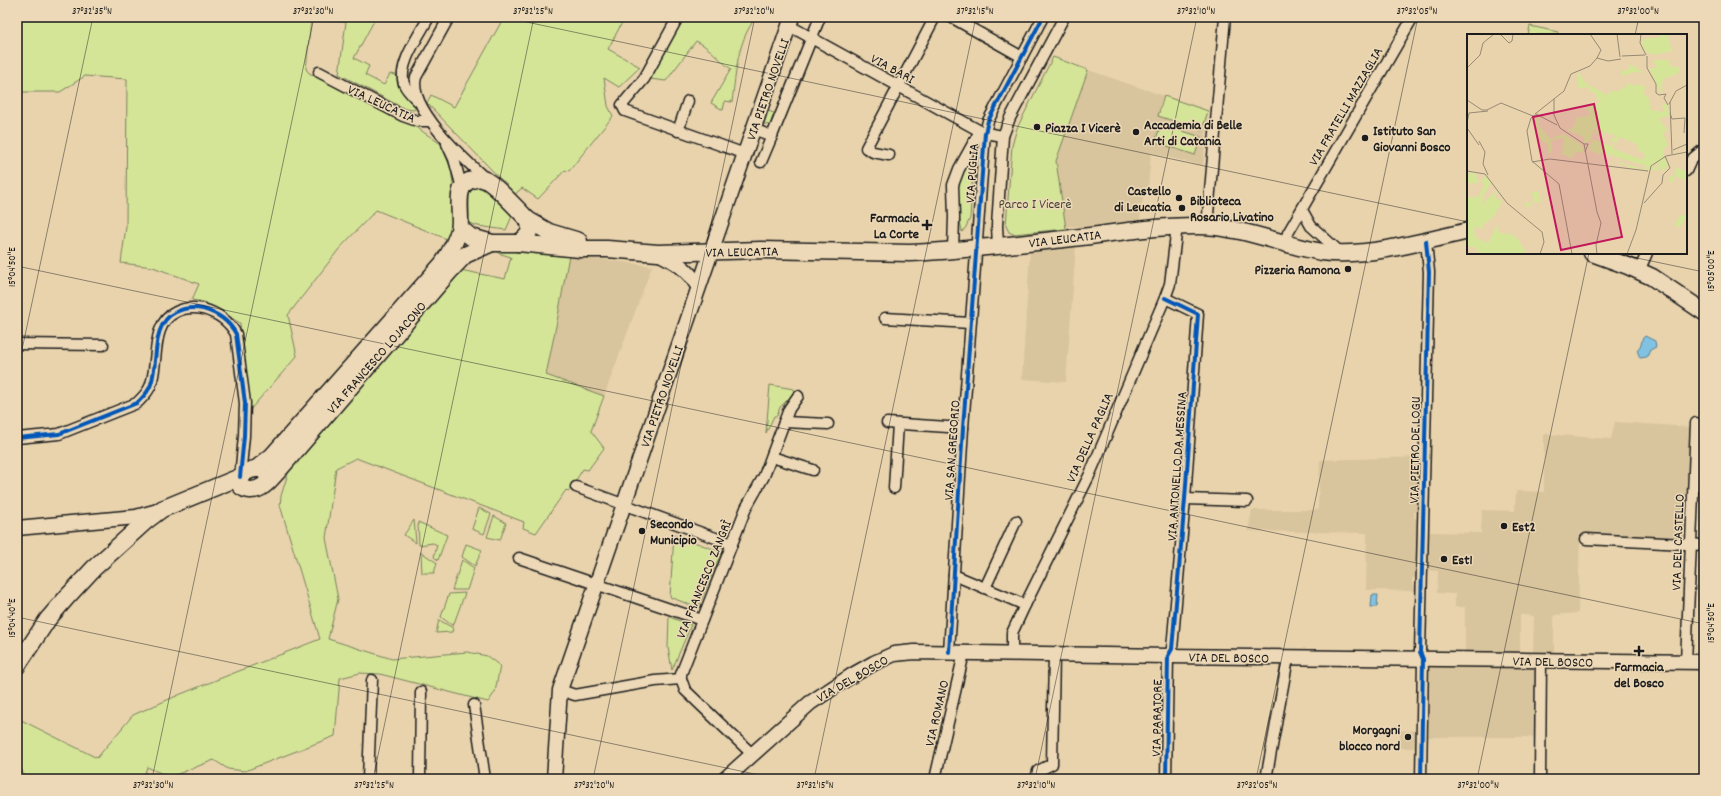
<svg xmlns="http://www.w3.org/2000/svg" width="1721" height="796" viewBox="0 0 1721 796" font-family="Dekko,sans-serif">
	<style>
		.built { fill: #d8c49d }
		.green { fill: #d5e598; stroke: #78805a }
		.water { fill: #81c2e2; stroke: #598093 }
		.lines { fill: none; stroke-linecap: round; stroke-linejoin: round }
		.street-casing { stroke: #1c1c1c; stroke-width: 13 }
		.secondary-casing { stroke: #1c1c1c; stroke-width: 17 }
		.primary-casing { stroke: #1c1c1c; stroke-width: 19 }
		.street { stroke: #edd9b7; stroke-width: 10 }
		.secondary { stroke: #edd9b7; stroke-width: 14 }
		.primary { stroke: #edd9b7; stroke-width: 16 }
		.cycleway-casing { stroke: #edd9b7; stroke-width: 6 }
		.cycleway { stroke: #0057b8; stroke-width: 4 }
		.ticks { fill: none; stroke: #1c1c1c; stroke-width: 1; stroke-opacity: 0.45 }
		.poi-dot { fill: #1c1c1c; stroke: #edd9b7; stroke-width: 1.5 }
		.labels { text-anchor: middle; stroke-width: 3; stroke-linejoin: round; paint-order: stroke }
		.street-label { font-size: 14px; fill: #1c1c1c; stroke: #edd9b7 }
		.poi-label { font-size: 14px; font-weight: bold; fill: #1c1c1c; stroke: #edd9b7; text-anchor: start }
		.park-label { font-size: 14px; fill: #414435; stroke: #edd9b7 }
		.inset-road { fill: none; stroke: #968a73; stroke-width: 1 }
		.view { fill: #c2185b; fill-opacity: 0.15; stroke: #c2185b; stroke-width: 2 }
		.inset-edge { fill: none; stroke: #1c1c1c; stroke-width: 2 }
		.neatline { fill: none; stroke: #1c1c1c; stroke-width: 1.5 }
		.ticks-label { font-size: 10px; text-anchor: middle; fill: #1c1c1c }
	</style>
	<rect width="100%" height="100%" fill="#e8d3ad"/>
	<filter id="ink" filterUnits="userSpaceOnUse"><feTurbulence type="fractalNoise" baseFrequency=".025" numOctaves="2"/><feDisplacementMap in="SourceGraphic" scale="8" xChannelSelector="R" yChannelSelector="G"/><feConvolveMatrix kernelMatrix="1 2 1 2 8 2 1 2 1" color-interpolation-filters="sRGB"/></filter>
	<g filter="url(#ink)">
		<!-- built -->
		<g class="built">
			<polygon points="1088,70 1208,111 1203,166 1151,153 1148,188 1144,188 1140,220 1080,227 1069,226 1066,229 1056,161"/>
			<polygon points="1076,245 1066,382 1022,379 1030,251 1050,248 1052,251 1060,250 1061,247"/>
			<polygon points="569,255 652,266 604,396 546,375 558,316"/>
			<polygon points="1615,422 1690,427 1683,539 1580,533 1578,613 1554,615 1554,653 1533,653 1534,616 1523,615 1520,615 1520,653 1465,653 1465,607 1455,607 1455,594 1437,593 1438,571 1425,570 1426,532 1481,533 1482,510 1515,511 1516,491 1544,492 1544,434 1611,439"/>
			<polygon points="1421,457 1420,509 1414,512 1414,518 1419,520 1418,577 1412,578 1412,584 1418,587 1418,591 1366,590 1367,533 1248,531 1252,510 1318,510 1320,460"/>
			<polygon points="1430,666 1535,667 1534,737 1428,737"/>
			<polygon points="1400,730 1415,731 1415,748 1400,748"/>
		</g>
		<!-- green -->
		<g class="green">
			<path d="M 17,17 L 376,17 L 354,58 L 369,66 L 365,75 L 384,85 L 390,74 L 396,75 C 401,87 411,96 416,107 L 414,110 L 405,109 L 339,74 L 346,22 L 311,20 L 306,69 L 309,73 L 401,117 L 441,144 L 451,169 L 453,184 L 453,221 L 450,233 L 447,239 L 376,210 L 339,249 L 288,315 L 297,356 L 248,412 L 240,323 L 204,302 L 192,300 L 199,284 L 153,267 L 121,263 L 126,227 L 127,79 L 85,76 L 60,92 L 17,92 Z"/>
			<polygon points="504,17 625,17 608,49 640,67 619,87 604,78 608,106 613,116 569,171 565,170 538,199 522,188 515,194 427,103 431,95 454,107"/>
			<path d="M 683,17 L 756,17 C 737,42 736,72 732,102 L 725,101 L 723,110 L 711,103 L 731,69 C 718,59 711,48 696,41 L 666,81 L 650,79 Z"/>
			<polygon points="1530,26 1558,32 1557,35 1528,35"/>
			<polygon points="1053,57 1088,70 1056,161 1066,229 1013,234 1009,232 1006,226 1012,146 1017,128"/>
			<polygon points="1164,96 1208,111 1202,130 1158,116"/>
			<polygon points="768,111 774,113 770,125 764,124"/>
			<polygon points="1161,124 1201,137 1195,155 1155,142"/>
			<polygon points="972,156 974,156 970,218 966,227 962,232 956,197 958,181"/>
			<polygon points="476,187 484,189 512,216 506,230 478,226 469,223 469,192"/>
			<polygon points="509,249 569,255 558,316 546,375 604,396 591,431 604,448 588,470 583,469 569,491 566,490 536,533 523,528 524,522 356,458 336,468 326,538 338,599 328,639 392,659 467,652 487,656 500,666 495,692 488,702 380,674 360,673 340,678 335,736 245,771 228,769 214,760 170,777 147,767 143,779 26,779 17,760 17,718 97,758 133,715 181,694 320,639 280,505 281,496 289,470 460,270 505,279 511,257 498,253 498,250"/>
			<polygon points="770,385 794,389 793,395 780,407 777,416 774,416 766,433"/>
			<polygon points="479,508 491,514 484,534 472,529"/>
			<polygon points="494,516 506,523 500,540 487,537"/>
			<polygon points="414,520 416,543 404,535"/>
			<polygon points="418,522 447,535 438,560 434,557 437,545 433,543 419,545"/>
			<polygon points="674,535 719,551 721,553 698,608 670,597"/>
			<polygon points="466,544 482,550 475,566 462,557"/>
			<polygon points="421,552 437,563 434,573 422,573"/>
			<polygon points="462,560 474,568 467,590 452,590"/>
			<polygon points="465,593 453,626 441,617 449,594"/>
			<polygon points="669,617 691,625 672,670 668,647"/>
			<polygon points="439,620 453,628 452,632 436,633"/>
		</g>
		<!-- water -->
		<g class="water">
			<polygon points="1645,336 1655,341 1656,347 1650,350 1647,357 1640,358 1637,350 1641,345 1642,339"/>
			<polygon points="1372,595 1378,595 1377,607 1371,607"/>
		</g>
		<g class="lines">
			<defs>
				<g id="street">
					<path d="M 449,17 L 416,77 C 407,108 465,160 487,180"/>
					<polyline points="678,17 644,79 622,105 625,111 745,154"/>
					<polyline points="951,17 1022,57"/>
					<polyline points="788,25 980,131 985,133 1003,136"/>
					<polyline points="319,72 403,116 417,121 430,121"/>
					<path d="M 418,101 C 413,96 407,91 404,84 C 397,65 420,34 429,17"/>
					<polyline points="753,129 772,136 820,17"/>
					<polyline points="678,131 688,101"/>
					<polyline points="447,144 454,159 462,188"/>
					<polyline points="889,155 873,152 866,148 935,17"/>
					<polyline points="761,162 772,136"/>
					<polyline points="1686,171 1691,160 1704,149"/>
					<polyline points="1302,210 1311,226 1341,253"/>
					<polyline points="1207,226 1225,17"/>
					<polyline points="1285,243 1288,233 1413,17"/>
					<polyline points="998,246 997,226 1003,136 1010,118 1064,17"/>
					<polyline points="953,250 954,217 953,185 959,169 980,131"/>
					<polyline points="1639,271 1647,253"/>
					<polyline points="1165,298 1198,314 1185,499 1172,649 1168,656 1166,779"/>
					<polyline points="885,318 970,323"/>
					<polyline points="17,344 103,345"/>
					<polyline points="784,422 828,424"/>
					<polyline points="887,423 963,428"/>
					<path d="M 17,438 L 59,434 L 137,403 C 142,398 149,392 151,384 C 159,361 150,324 176,312 C 185,307 193,307 203,309 C 217,313 229,321 236,334 L 245,403 L 244,436 L 240,477"/>
					<polyline points="772,457 813,470"/>
					<polyline points="576,487 732,544"/>
					<polyline points="894,488 898,424"/>
					<polyline points="1185,499 1247,501"/>
					<polyline points="1586,539 1704,545"/>
					<polyline points="519,558 702,620"/>
					<polyline points="954,575 1025,605"/>
					<polyline points="985,588 1016,521"/>
					<polyline points="949,652 963,428 985,133 988,121 1043,17"/>
					<polyline points="1012,653 1012,633 1025,605 1089,476 1165,298 1170,284 1177,226"/>
					<polyline points="1686,662 1696,423"/>
					<polyline points="560,690 575,695 655,681 681,679"/>
					<polyline points="474,705 485,779"/>
					<polyline points="752,754 685,690 681,679 681,674 746,508 764,476 789,409 798,396"/>
					<polyline points="368,779 372,680"/>
					<polyline points="420,779 421,692"/>
					<polyline points="935,779 964,653"/>
					<polyline points="1036,779 1038,771 1052,764 1054,654"/>
					<polyline points="1266,779 1288,658"/>
					<polyline points="1421,779 1423,659 1420,652 1429,272 1426,241"/>
					<polyline points="1540,779 1541,660"/>
				</g>
				<g id="secondary">
					<path d="M 658,253 C 676,262 687,268 698,286"/>
					<polyline points="17,528 136,517 158,511"/>
					<polyline points="554,779 560,690 792,17"/>
					<polyline points="725,779 810,703 851,676 874,663 894,654 914,652 1168,656 1704,662"/>
				</g>
				<g id="primary">
					<polyline points="528,220 549,232 579,241"/>
					<path d="M 460,228 L 471,237 L 492,243 L 518,243 L 580,249 L 607,249 L 658,253 L 761,250 L 910,253 C 970,250 1030,243 1090,236 C 1126,231 1162,226 1198,226 C 1241,226 1281,245 1322,252 C 1365,258 1426,241 1468,231"/>
					<polyline points="1592,253 1628,266 1652,277 1704,312"/>
					<path d="M 256,469 L 272,456 L 443,263 C 450,252 456,242 459,230 C 463,215 452,185 472,180 C 477,178 483,178 487,181 C 498,187 518,210 528,220 C 532,231 529,236 518,243"/>
					<path d="M 267,481 C 270,462 243,468 238,481 C 241,492 255,492 263,486 C 269,482 274,475 279,470 L 449,272 L 465,255 L 492,243"/>
					<polyline points="17,666 48,619 68,596 94,568 146,521 162,509 240,477"/>
				</g>
			</defs>
			<!-- street casing -->
			<use href="#street" class="street-casing"/>
			<!-- secondary casing -->
			<use href="#secondary" class="secondary-casing"/>
			<!-- primary casing -->
			<use href="#primary" class="primary-casing"/>
			<!-- street -->
			<use href="#street" class="street"/>
			<!-- secondary -->
			<use href="#secondary" class="secondary"/>
			<!-- primary -->
			<use href="#primary" class="primary"/>
			<defs>
				<g id="cycleway">
					<polyline points="1165,298 1198,314 1185,499 1172,649 1168,656 1166,779"/>
					<path d="M 17,438 L 59,434 L 137,403 C 142,398 149,392 151,384 C 159,361 150,324 176,312 C 185,307 193,307 203,309 C 217,313 229,321 236,334 L 245,403 L 244,436 L 240,477"/>
					<polyline points="949,652 963,428 985,133 988,121 1043,17"/>
					<polyline points="1421,779 1423,659 1420,652 1429,272 1426,241"/>
				</g>
			</defs>
			<!-- cycleway casing -->
			<use href="#cycleway" class="cycleway-casing"/>
			<!-- cycleway -->
			<use href="#cycleway" class="cycleway"/>
		</g>
	</g>
	<!-- ticks -->
	<path class="ticks" d="M 503,17 L 1468,222M 1635,35 L 1639,17M 1613,253 L 1704,272M 17,266 L 1704,624M 17,373 L 93,17M 17,617 L 778,779M 152,779 L 314,17M 373,779 L 534,17M 593,779 L 755,17M 814,779 L 976,17M 1035,779 L 1197,17M 1256,779 L 1418,17M 1477,779 L 1589,253M 1698,779 L 1704,750"/>
	<!-- markers -->
	<g class="poi-dot">
		<circle cx="1037" cy="127" r="4"/>
		<circle cx="1136" cy="132" r="4"/>
		<circle cx="1365" cy="138" r="4"/>
		<circle cx="1179" cy="198" r="4"/>
		<circle cx="1182" cy="208" r="4"/>
		<path d="M925 219h4v4h4v4h-4v4h-4v-4h-4v-4h4z"/>
		<circle cx="1348" cy="269" r="4"/>
		<circle cx="1504" cy="526" r="4"/>
		<circle cx="642" cy="531" r="4"/>
		<circle cx="1444" cy="559" r="4"/>
		<path d="M1637 645h4v4h4v4h-4v4h-4v-4h-4v-4h4z"/>
		<circle cx="1408" cy="737" r="4"/>
	</g>
	<g class="labels">
		<!-- street labels -->
		<g class="street-label">
			<text transform="translate(893 68) rotate(29)" y="5">VIA BARI</text>
			<text transform="translate(767 89) rotate(-71)" y="5">VIA PIETRO NOVELLI</text>
			<text transform="translate(382 103) rotate(25)" y="5">VIA LEUCATIA</text>
			<text transform="translate(1345 106) rotate(-60)" y="5">VIA FRATELLI MAZZAGLIA</text>
			<text transform="translate(971 173) rotate(-86)" y="5">VIA PUGLIA</text>
			<text transform="translate(1065 238) rotate(-7)" y="5">VIA LEUCATIA</text>
			<text transform="translate(742 251) rotate(-1)" y="5">VIA LEUCATIA</text>
			<text transform="translate(376 357) rotate(-49)" y="5">VIA FRANCESCO LOJACONO</text>
			<text transform="translate(661 396) rotate(-71)" y="5">VIA PIETRO NOVELLI</text>
			<text transform="translate(1089 437) rotate(-66)" y="5">VIA DELLA PAGLIA</text>
			<text transform="translate(951 450) rotate(-86)" y="5">VIA SAN GREGORIO</text>
			<text transform="translate(1414 450) rotate(-89)" y="5">VIA PIETRO DE LOGU</text>
			<text transform="translate(1176 466) rotate(-86)" y="5">VIA ANTONELLO DA MESSINA</text>
			<text transform="translate(1677 542) rotate(-88)" y="5">VIA DEL CASTELLO</text>
			<text transform="translate(703 579) rotate(-68)" y="5">VIA FRANCESCO ZANGRÌ</text>
			<text transform="translate(1229 657) rotate(1)" y="5">VIA DEL BOSCO</text>
			<text transform="translate(1553 661) rotate(1)" y="5">VIA DEL BOSCO</text>
			<text transform="translate(852 678) rotate(-30)" y="5">VIA DEL BOSCO</text>
			<text transform="translate(936 713) rotate(-77)" y="5">VIA ROMANO</text>
			<text transform="translate(1156 718) rotate(-89)" y="5">VIA PARATORE</text>
		</g>
		<!-- poi labels -->
		<g class="poi-label">
			<text x="1144" y="129">Accademia di Belle<tspan x="1144" dy="16">Arti di Catania</tspan></text>
			<text x="1045" y="132">Piazza I Vicerè</text>
			<text x="1373" y="135">Istituto San<tspan x="1373" dy="16">Giovanni Bosco</tspan></text>
			<text x="1171" y="195" text-anchor="end">Castello<tspan x="1171" dy="16">di Leucatia</tspan></text>
			<text x="1190" y="205">Biblioteca<tspan x="1190" dy="16">Rosario Livatino</tspan></text>
			<text x="919" y="222" text-anchor="end">Farmacia<tspan x="919" dy="16">La Corte</tspan></text>
			<text x="1340" y="274" text-anchor="end">Pizzeria Ramona</text>
			<text x="650" y="528">Secondo<tspan x="650" dy="16">Municipio</tspan></text>
			<text x="1512" y="531">Est2</text>
			<text x="1452" y="564">Est1</text>
			<text x="1639" y="671" text-anchor="middle">Farmacia<tspan x="1639" dy="16">del Bosco</tspan></text>
			<text x="1400" y="734" text-anchor="end">Morgagni<tspan x="1400" dy="16">blocco nord</tspan></text>
		</g>
		<!-- park labels -->
		<g class="park-label">
			<text x="1035" y="208">Parco I Vicerè</text>
		</g>
	</g>
	<!-- overview -->
	<g transform="translate(1467 34)">
		<rect width="220" height="220" fill="#e8d3ad"/>
		<path d="M 194,0 L 200,0 L 205,17 L 188,21 L 179,18 L 174,8 L 178,5 L 193,3 ZM 186,26 L 202,26 L 204,33 L 213,33 L 211,40 L 196,45 L 194,60 L 182,34 L 190,34 ZM 163,30 L 176,38 L 175,40 L 172,37 L 155,42 L 155,37 L 162,35 ZM 110,37 L 119,49 L 140,61 L 142,58 L 155,56 L 155,53 L 160,55 L 158,49 L 169,52 L 170,50 L 178,52 L 177,60 L 182,64 L 184,76 L 198,78 L 195,72 L 199,68 L 203,81 L 192,85 L 201,97 L 196,98 L 201,112 L 196,115 L 196,123 L 183,135 L 180,136 L 160,133 L 160,131 L 152,130 L 152,128 L 176,135 L 179,135 L 179,132 L 134,118 L 133,121 L 121,115 L 126,105 L 144,112 L 146,110 L 147,115 L 176,126 L 178,120 L 170,116 L 171,111 L 163,107 L 152,103 L 150,109 L 142,107 L 150,102 L 138,98 L 137,101 L 129,99 L 126,104 L 130,95 L 127,95 L 123,107 L 117,109 L 117,103 L 100,96 L 106,94 L 109,84 L 123,81 L 120,73 L 136,67 L 132,67 L 127,58 L 122,57 L 122,53 L 111,54 ZM 66,83 L 68,85 L 72,83 L 71,90 L 83,105 L 96,100 L 114,110 L 117,118 L 107,119 L 107,123 L 103,124 L 95,120 L 97,104 L 84,106 L 85,119 L 81,119 L 81,109 L 76,108 L 72,102 ZM 197,123 L 202,132 L 197,135 L 199,138 L 191,134 L 190,137 L 185,136 L 186,133 L 193,133 L 190,129 ZM 210,133 L 220,138 L 220,147 L 207,142 L 206,148 L 202,148 L 203,142 L 207,142 ZM 2,138 L 8,139 L 12,149 L 0,149 ZM 19,142 L 24,149 L 15,164 L 17,165 L 15,170 L 19,170 L 19,166 L 31,156 L 28,162 L 31,167 L 35,164 L 35,168 L 27,182 L 15,192 L 16,195 L 7,193 L 8,203 L 21,209 L 30,191 L 32,199 L 44,200 L 50,204 L 60,220 L 13,220 L 8,213 L 0,212 L 0,163 L 11,163 L 17,152 L 14,146 ZM 71,157 L 74,168 L 67,168 L 60,174 L 57,170 L 67,168 L 65,158 ZM 213,181 L 220,182 L 212,194 L 208,190 Z" fill="#d5e598"/>
		<path class="inset-road" d="M 33,0 L 42,9 L 45,7 L 46,0M 123,0 L 134,16 L 130,24M 150,0 L 153,23M 174,0 L 173,9 L 179,21M 155,22 L 178,21M 180,22 L 180,34 L 189,50 L 189,59 L 192,61 L 199,60 L 197,64 L 201,71M 130,24 L 141,27 L 154,25M 0,34 L 13,21 L 16,9 L 27,0M 87,65 L 87,81 L 93,94 L 117,110M 0,66 L 15,76 L 20,76 L 34,69 L 66,82 L 71,80M 203,68 L 205,120M 202,70 L 209,57 L 220,51M 203,79 L 205,85 L 218,84 L 217,99M 68,80 L 97,57 L 104,40 L 123,32 L 130,24M 71,81 L 90,91M 67,82 L 64,84 L 60,97 L 65,127 L 92,150 L 105,220M 0,89 L 2,79 L 21,77M 0,94 L 12,111M 12,107 L 18,118 L 16,130 L 21,141M 117,110 L 130,178 L 134,189 L 129,211 L 130,220M 117,110 L 121,110 L 118,118M 206,116 L 220,110M 65,128 L 83,125 L 181,137M 0,137 L 18,140 L 40,169 L 75,198 L 77,208 L 73,220M 177,169 L 195,149 L 196,141 L 203,134 L 198,122M 106,220 L 161,220M 160,220 L 169,196 L 184,132 L 199,122 L 220,118"/>
		<path class="view" d="M 127,70 L 155,203 L 94,216 L 66,83 Z"/>
		<rect width="220" height="220" class="inset-edge"/>
	</g>
	<!-- margin -->
	<rect width="1721" height="796" fill="none" stroke="#edd9b7" stroke-width="44"/>
	<rect x="22" y="22" width="1677" height="752" class="neatline"/>
	<g class="ticks-label">
		<text x="92" y="14">37°32'35"N</text>
		<text x="313" y="14">37°32'30"N</text>
		<text x="533" y="14">37°32'25"N</text>
		<text x="754" y="14">37°32'20"N</text>
		<text x="975" y="14">37°32'15"N</text>
		<text x="1196" y="14">37°32'10"N</text>
		<text x="1417" y="14">37°32'05"N</text>
		<text x="1638" y="14">37°32'00"N</text>
		<text transform="translate(11 267) rotate(-90)" y="4">15°04'50"E</text>
		<text transform="translate(1710 271) rotate(-90)" y="4">15°05'00"E</text>
		<text transform="translate(11 618) rotate(-90)" y="4">15°04'40"E</text>
		<text transform="translate(1710 623) rotate(-90)" y="4">15°04'50"E</text>
		<text x="153" y="788">37°32'30"N</text>
		<text x="374" y="788">37°32'25"N</text>
		<text x="594" y="788">37°32'20"N</text>
		<text x="815" y="788">37°32'15"N</text>
		<text x="1036" y="788">37°32'10"N</text>
		<text x="1257" y="788">37°32'05"N</text>
		<text x="1478" y="788">37°32'00"N</text>
	</g>
</svg>
